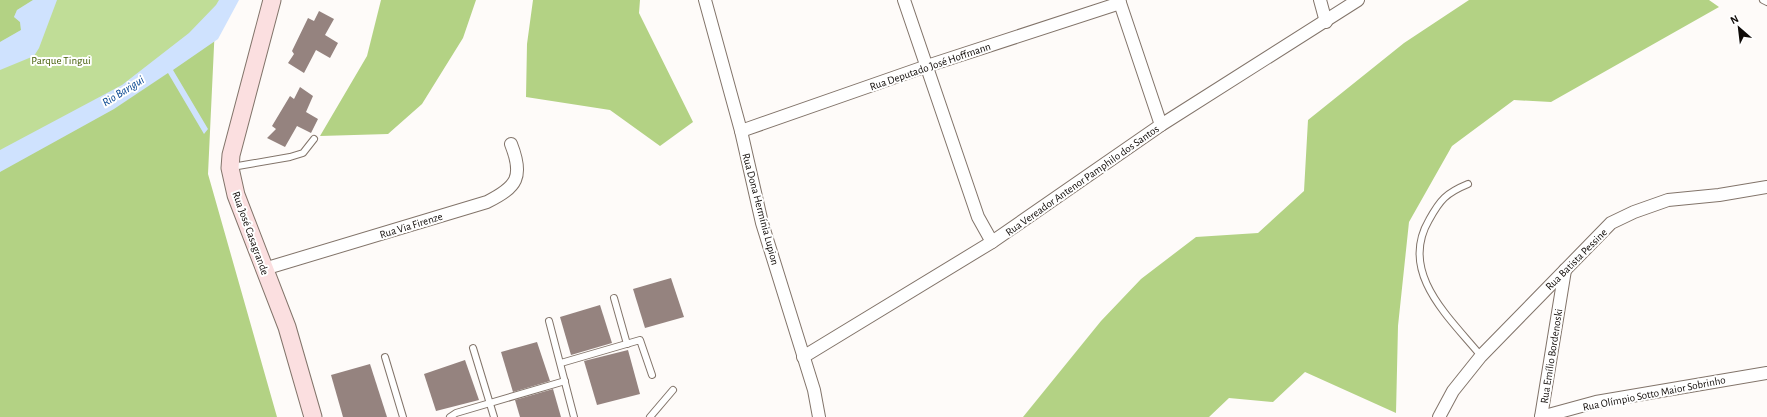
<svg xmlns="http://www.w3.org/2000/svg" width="1767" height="417" viewBox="0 0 1767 417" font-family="'Alegreya Sans',sans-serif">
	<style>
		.green { fill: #c0dd97 }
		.forest { fill: #b3d284 }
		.water { fill: #cfe2fe }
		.building { fill: #95837f }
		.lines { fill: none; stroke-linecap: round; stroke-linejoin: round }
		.lane-casing { stroke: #82746a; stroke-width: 8 }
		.street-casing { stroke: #82746a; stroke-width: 14 }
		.secondary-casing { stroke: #82746a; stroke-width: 19 }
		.lane { stroke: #fff; stroke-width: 6 }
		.street { stroke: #fff; stroke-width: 12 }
		.secondary { stroke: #fbdfe0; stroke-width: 17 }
		.labels { text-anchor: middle; stroke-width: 4; stroke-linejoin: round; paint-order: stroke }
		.park-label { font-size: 11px; fill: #445e07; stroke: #fff }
		.street-label { font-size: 11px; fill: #100b08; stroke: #fff }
		.water-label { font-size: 12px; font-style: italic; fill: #00428d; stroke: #fff }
	</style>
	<rect width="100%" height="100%" fill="#fefbf9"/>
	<!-- green -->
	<polygon class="green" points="0,0 232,0 128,90 0,161"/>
	<!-- forest -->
	<g class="forest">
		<polygon points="0,0 33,0 17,10 14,17 20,22 21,30 0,42"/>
		<polygon points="381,0 476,0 463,38 422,104 388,134 320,136 367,56"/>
		<polygon points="533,0 640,0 639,13 693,122 660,146 610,110 526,97 527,44"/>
		<polygon points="1469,0 1709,0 1719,7 1551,102 1514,100 1452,146 1409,222 1398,326 1396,413 1305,372 1273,402 1229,398 1209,417 1023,417 1101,321 1141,279 1196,237 1258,233 1304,191 1308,120 1404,43"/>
		<polygon points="215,25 208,174 277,417 0,417 0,164 128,90"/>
	</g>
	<!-- water -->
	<g class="water">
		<polygon points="33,0 57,0 39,48 34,56 0,70 0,42 21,30 20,22 14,17 17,10"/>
		<polygon points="219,0 239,0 218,39 173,70 208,129 204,134 168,73 114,109 0,172 0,150 122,85 189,33 216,5"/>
	</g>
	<!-- building -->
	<g class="building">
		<polygon points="319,11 334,19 325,35 338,43 330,58 316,50 304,73 288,63 294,54 292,51 308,18 314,21"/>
		<polygon points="300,87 313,96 306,112 318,119 311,133 297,126 285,147 267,138 276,129 272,126 290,96 294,99"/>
		<polygon points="671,278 684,317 645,328 633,289"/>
		<polygon points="600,305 612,343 571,355 560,317"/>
		<polygon points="537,342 550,381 513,392 501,352"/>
		<polygon points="628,350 640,394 597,405 584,361"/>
		<polygon points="465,360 479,400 436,411 424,374"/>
		<polygon points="370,364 387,417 343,417 331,375"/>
		<polygon points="553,389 561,417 520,417 515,400"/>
	</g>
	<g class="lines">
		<defs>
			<g id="lane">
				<polyline points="1763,0 1767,2"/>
				<polyline points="232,167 290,157 303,153 314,139"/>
				<path d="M 1468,184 C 1446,193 1440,200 1429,220 C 1398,273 1450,318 1481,356"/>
				<polyline points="614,298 627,344"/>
				<polyline points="549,321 574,417"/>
				<polyline points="473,348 494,417"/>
				<polyline points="385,357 403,417"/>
				<polyline points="561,363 640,340 652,375"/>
				<polyline points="450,417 456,413 565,381"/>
				<polyline points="650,417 673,390"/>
			</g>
			<g id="street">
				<polyline points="705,0 741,131 762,223 814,390 819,417"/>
				<polyline points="904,0 978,217 992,242"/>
				<polyline points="1119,0 1161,125"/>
				<polyline points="1320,0 1326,22"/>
				<polyline points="741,131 927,66 1120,3"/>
				<path d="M 264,269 L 487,202 C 517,187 524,177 511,144"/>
				<polyline points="803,357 992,242 1161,125 1358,0"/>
				<polyline points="1439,417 1453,391 1481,356 1611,223 1634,212 1668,200 1719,195 1767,187"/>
				<polyline points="1541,417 1596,402 1767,373"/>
				<polyline points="1541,417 1565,270"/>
			</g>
			<polyline id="secondary" points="272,0 231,155 230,168 236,195 287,327 313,417"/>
		</defs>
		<!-- lane casing -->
		<use href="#lane" class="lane-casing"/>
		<!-- street casing -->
		<use href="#street" class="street-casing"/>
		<!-- secondary casing -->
		<use href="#secondary" class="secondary-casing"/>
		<!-- lane -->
		<use href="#lane" class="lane"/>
		<!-- street -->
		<use href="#street" class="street"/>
		<!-- secondary -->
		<use href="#secondary" class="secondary"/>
	</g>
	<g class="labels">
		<!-- park labels -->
		<g class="park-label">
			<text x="61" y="64">Parque Tingui</text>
		</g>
		<!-- street labels -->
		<g class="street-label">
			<text transform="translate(930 66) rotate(-19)" y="4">Rua Deputado José Hoffmann</text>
			<text transform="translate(1082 180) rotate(-35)" y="4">Rua Vereador Antenor Pamphilo dos Santos</text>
			<text transform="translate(761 209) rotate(75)" y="4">Rua Dona Hermínia Lupion</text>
			<text transform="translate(411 225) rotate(-17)" y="4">Rua Via Firenze</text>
			<text transform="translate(251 233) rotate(70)" y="4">Rua José Casagrande</text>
			<text transform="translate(1576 259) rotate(-45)" y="4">Rua Batista Pessine</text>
			<text transform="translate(1551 356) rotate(-81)" y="4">Rua Emílio Bordenoski</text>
			<text transform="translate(1654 393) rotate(-11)" y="4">Rua Olímpio Sotto Maior Sobrinho</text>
		</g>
		<!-- water labels -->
		<g class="water-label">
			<text transform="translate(123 91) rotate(-32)" y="4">Rio Barigui</text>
		</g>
	</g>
	<!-- north arrow -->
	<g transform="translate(1739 28) rotate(332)" stroke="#ffffff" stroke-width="3" paint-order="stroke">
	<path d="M0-3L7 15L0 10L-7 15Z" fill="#100b08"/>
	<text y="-6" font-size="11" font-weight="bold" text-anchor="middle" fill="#100b08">N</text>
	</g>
</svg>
